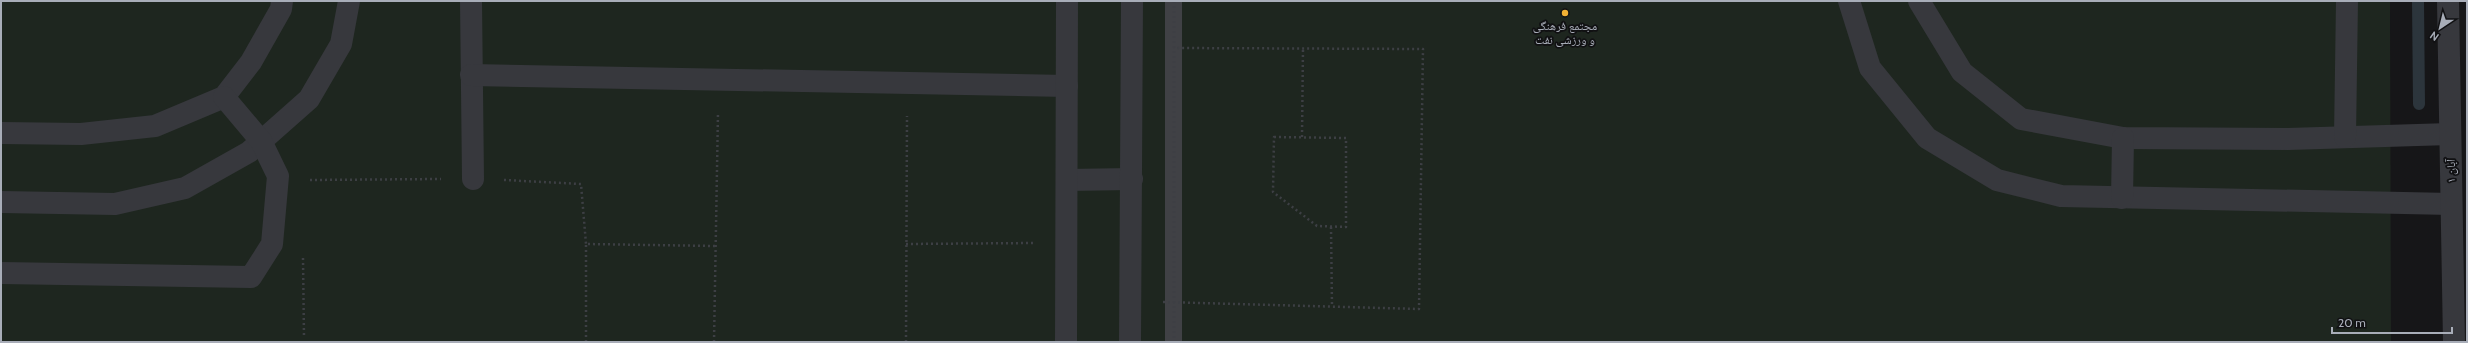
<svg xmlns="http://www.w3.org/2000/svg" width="2468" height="343" viewBox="0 0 2468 343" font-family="Cabin,'Noto Naskh Arabic',sans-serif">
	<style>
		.green { fill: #1e261f }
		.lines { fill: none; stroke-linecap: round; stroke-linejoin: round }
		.stream { stroke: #2c353c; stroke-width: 12 }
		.building { fill: #404145 }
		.path { stroke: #3d3f44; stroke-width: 2.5; stroke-dasharray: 2 3; stroke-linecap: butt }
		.service { stroke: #37383d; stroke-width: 22 }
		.tertiary { stroke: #37383d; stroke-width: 22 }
		.poi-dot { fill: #f2b134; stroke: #111113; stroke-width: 1.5 }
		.labels { text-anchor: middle; stroke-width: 3.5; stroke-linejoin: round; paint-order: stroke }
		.poi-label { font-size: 12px; fill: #a8adb8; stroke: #111113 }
		.street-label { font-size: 12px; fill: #a8adb8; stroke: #111113 }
	</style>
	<rect width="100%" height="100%" fill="#161618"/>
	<!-- green -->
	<polygon class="green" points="1,1 2390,1 2391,342 1,342"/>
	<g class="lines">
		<!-- stream -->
		<polyline class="stream" points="2418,1 2419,104"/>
	</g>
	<!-- building -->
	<rect class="building" x="1165" y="1" width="17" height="341"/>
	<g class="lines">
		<!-- path -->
		<g class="path">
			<polyline points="1174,1 1174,342"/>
			<polygon points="1274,137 1346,138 1346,227 1317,226 1273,192"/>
			<polyline points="1302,137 1303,48"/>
			<polyline points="310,180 441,179"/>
			<polyline points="504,180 581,184 586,244"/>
			<polyline points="1331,227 1332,306"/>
			<polyline points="906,244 1034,243"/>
			<polyline points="303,258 304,337"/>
			<polyline points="1163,302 1419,309 1423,49 1174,48"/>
			<polyline points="586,342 586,244 715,246"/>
			<polyline points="714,342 718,112"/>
			<polyline points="906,342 907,116"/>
		</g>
		<!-- service -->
		<g class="service">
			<polyline points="471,1 473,179"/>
			<polyline points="1849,1 1870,68 1927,138 1997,180 2061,196 2451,204"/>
			<polyline points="1919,1 1962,72 2021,119 2123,138 2288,139 2450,134"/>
			<polyline points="471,75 1067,86"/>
			<polyline points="1,133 81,134 155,126 224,97 251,62 281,9 282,1"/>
			<polyline points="2345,137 2347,1"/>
			<polyline points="1067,180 1132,179"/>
			<polyline points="2122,198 2123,138"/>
			<polyline points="1,202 115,204 185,188 249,152 309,99 341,44 349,1"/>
			<polyline points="1,273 251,277 272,244 278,176 261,141 224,97"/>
			<polyline points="1066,342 1067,1"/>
			<polyline points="1130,342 1132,1"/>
		</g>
		<!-- tertiary -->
		<polyline class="tertiary" points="2448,1 2454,342"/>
	</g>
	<!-- markers -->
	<circle class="poi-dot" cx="1565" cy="13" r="4"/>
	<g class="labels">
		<!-- poi labels -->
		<g class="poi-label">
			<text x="1565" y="30">مجتمع فرهنگى<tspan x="1565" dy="14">و ورزشى نفت</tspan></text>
		</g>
		<!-- street labels -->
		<g class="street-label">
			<text transform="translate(2451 171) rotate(-91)" y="4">آبان ۱</text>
		</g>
	</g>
	<!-- border -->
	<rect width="2468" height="343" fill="none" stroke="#a8adb8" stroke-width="4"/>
	<!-- north arrow -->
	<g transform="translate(2440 28) rotate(215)" stroke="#111113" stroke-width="3" paint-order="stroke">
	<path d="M0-3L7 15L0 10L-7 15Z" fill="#a8adb8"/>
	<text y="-6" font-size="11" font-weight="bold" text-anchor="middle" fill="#a8adb8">N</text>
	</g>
	<!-- scale -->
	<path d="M2332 327v6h120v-6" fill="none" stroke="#a8adb8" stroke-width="2"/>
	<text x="2338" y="327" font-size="12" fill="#a8adb8" stroke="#111113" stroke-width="3" paint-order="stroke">20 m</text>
</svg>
